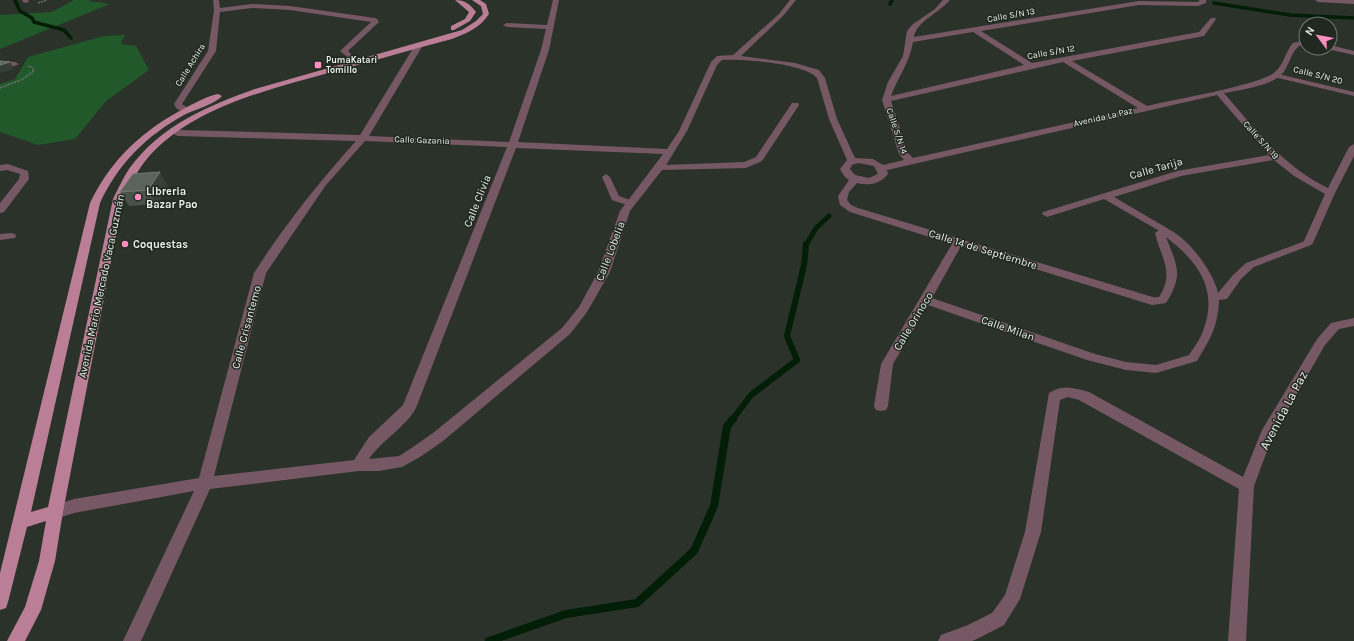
<svg xmlns="http://www.w3.org/2000/svg" width="1354" height="641" viewBox="0 0 1354 641" font-family="Karla,sans-serif">
	<style>
		.green { fill: #21592a }
		.lines { fill: none; stroke-linecap: round; stroke-linejoin: round }
		.stream-far3 { stroke: #021e06; stroke-width: 3.5 }
		.stream-far2 { stroke: #021e06; stroke-width: 5 }
		.stream-far1 { stroke: #021e06; stroke-width: 6 }
		.stream { stroke: #021e06; stroke-width: 8 }
		.path { stroke: #6d746d; stroke-width: 1.5; stroke-dasharray: 2 1; stroke-linecap: butt }
		.lane { fill: #765864; fill-rule: evenodd }
		.street { fill: #765864; fill-rule: evenodd }
		.primary { fill: #bb7e97; fill-rule: evenodd }
		.wall { fill: #4a534b }
		.shaded-wall { fill: #363f37 }
		.building { fill: #5b645c; stroke: #727972 }
		.poi-dot { fill: #fd8ebf; stroke: #202820; stroke-width: 1.5 }
		.labels { text-anchor: middle; stroke-width: 3; stroke-linejoin: round; paint-order: stroke }
		.far-street-label { font-size: 9px; fill: #eaefea; stroke: #202820 }
		.far-poi-label { font-size: 9px; font-weight: bold; fill: #eaefea; stroke: #202820; text-anchor: start }
		.street-label { font-size: 11px; fill: #eaefea; stroke: #202820 }
		.poi-label { font-size: 11px; font-weight: bold; fill: #eaefea; stroke: #202820; text-anchor: start }
		.near-street-label { font-size: 13px; fill: #eaefea; stroke: #202820 }
	</style>
	<rect width="100%" height="100%" fill="#2a322a"/>
	<!-- green -->
	<g class="green">
		<polygon points="74,0 90,0 89,1 110,4 0,49 0,15 52,12"/>
		<polygon points="125,35 121,44 136,46 149,70 106,101 75,139 38,145 0,132 0,84 15,79 28,57 104,36"/>
	</g>
	<g class="lines">
		<!-- stream-far3 -->
		<g class="stream-far3">
			<polyline points="15,0 20,11 32,18 34,22 64,30 71,38"/>
			<polyline points="1214,3 1290,15 1354,18"/>
			<polyline points="890,4 892,0"/>
		</g>
		<!-- stream-far2 -->
		<polyline class="stream-far2" points="806,245 816,228 829,216"/>
		<!-- stream-far1 -->
		<polyline class="stream-far1" points="732,420 751,395 797,360 787,336 804,265 806,244"/>
		<!-- stream -->
		<polyline class="stream" points="489,641 566,614 637,603 694,551 714,506 727,426 733,419"/>
		<!-- path -->
		<g class="path">
			<polyline points="38,3 47,0"/>
			<polyline points="0,88 23,79 34,71 32,67 27,66"/>
		</g>
		<!-- lane -->
		<g class="lane">
			<polygon points="1274,73 1354,92 1354,96 1274,77"/>
			<polygon points="606,174 610,177 619,196 633,201 633,205 630,206 612,200 602,177"/>
			<path d="M 1163,227 C 1185,233 1214,272 1218,293 L 1233,275 L 1246,263 L 1305,241 L 1308,240 L 1313,243 L 1311,245 L 1254,267 L 1241,279 L 1227,299 L 1219,300 C 1218,327 1210,339 1197,361 L 1156,373 L 1126,370 L 1087,360 L 1085,357 L 1087,354 L 1091,353 L 1126,362 L 1156,365 L 1189,355 C 1194,347 1200,340 1203,331 C 1219,289 1198,262 1166,237 C 1177,266 1184,274 1166,303 L 1152,305 L 1147,301 L 1148,298 L 1159,297 C 1175,272 1161,258 1155,233 Z"/>
		</g>
		<!-- street -->
		<g class="street">
			<polygon points="22,0 28,0 29,2 24,3"/>
			<polygon points="213,0 219,0 220,8 252,4 290,6 375,18 377,19 379,22 348,51 355,58 351,60 340,51 371,22 290,10 252,8 220,12 216,51 182,104 191,110 187,113 177,109 174,104 208,51 214,10"/>
			<path d="M 553,0 L 559,0 L 549,50 L 518,142 L 667,149 L 679,131 L 711,62 L 717,56 L 733,55 L 779,14 L 790,0 L 796,0 L 783,16 L 741,56 L 795,63 L 819,70 L 825,78 L 837,119 L 855,158 L 873,159 L 883,165 L 904,160 L 899,154 L 882,100 L 888,82 L 903,56 L 907,31 L 913,24 L 935,9 L 943,0 L 950,0 C 940,12 916,22 914,37 L 1139,1 L 1197,2 L 1200,1 L 1199,0 L 1206,0 L 1206,3 L 1198,6 L 1139,5 L 981,31 L 1032,63 L 1199,32 L 1211,18 L 1215,18 L 1216,19 L 1204,36 L 1072,61 L 1147,106 C 1170,100 1261,85 1275,72 C 1284,65 1285,52 1293,43 L 1306,40 L 1306,44 C 1290,45 1291,67 1280,76 C 1268,86 1240,90 1224,93 C 1255,129 1284,167 1328,188 L 1349,147 L 1354,144 L 1354,156 L 1335,193 L 1313,243 L 1308,246 L 1303,243 L 1325,194 L 1294,176 L 1274,160 L 1181,176 L 1114,197 L 1167,228 L 1168,230 L 1167,232 L 1163,233 L 1104,199 L 1047,217 L 1042,214 L 1043,212 L 1177,171 L 1269,155 L 1217,95 L 887,170 L 888,174 C 880,184 869,186 857,183 L 849,192 L 847,200 L 851,205 L 858,208 L 1156,298 L 1158,301 L 1152,305 L 961,246 L 932,298 L 1095,354 L 1097,357 L 1095,360 L 1087,360 L 928,305 L 893,364 L 888,406 L 886,410 L 881,411 L 876,410 L 874,406 L 881,364 L 952,244 L 850,212 L 840,205 L 838,196 L 849,180 L 844,176 L 840,169 L 847,160 L 829,119 L 817,78 C 804,63 742,59 722,60 L 717,65 L 687,131 L 666,165 L 744,162 L 756,157 L 792,103 L 798,103 L 799,105 L 762,161 L 746,168 L 662,170 L 630,211 L 610,272 L 587,312 L 570,334 L 443,441 L 420,457 L 402,467 L 379,471 L 359,471 L 210,489 L 141,641 L 123,641 L 194,491 L 74,513 L 55,519 L 50,517 L 47,512 L 50,507 L 74,499 L 199,478 L 254,273 C 284,226 319,182 356,141 L 178,136 L 175,135 L 172,129 L 176,126 L 181,130 L 360,135 L 415,45 L 419,43 L 423,45 L 369,136 L 509,142 L 541,50 L 546,29 L 507,27 L 503,25 L 507,23 L 547,25 ZM 973,32 L 1024,65 L 891,96 C 898,77 910,62 913,42 ZM 1063,62 L 1138,108 L 913,158 L 908,153 L 891,101 ZM 365,141 L 507,147 L 403,405 L 369,437 L 354,460 L 214,476 L 266,273 L 326,185 ZM 516,148 L 663,154 L 620,211 L 598,272 L 579,307 L 562,328 L 433,433 L 410,449 L 399,456 L 369,459 C 382,440 405,428 416,408 ZM 858,163 L 874,166 L 878,174 L 869,178 L 855,175 L 850,169 L 852,165 Z"/>
			<polygon points="1315,0 1354,0 1354,4 1318,2"/>
			<polygon points="1330,45 1354,51 1354,55 1327,49 1330,48"/>
			<polygon points="0,61 15,62 19,64 15,66 0,65"/>
			<polygon points="8,164 28,171 29,179 4,212 0,213 0,203 19,179 20,174 7,170 0,171 0,165"/>
			<polygon points="11,233 15,234 16,236 15,238 0,240 0,234"/>
			<path d="M 1354,318 L 1354,326 L 1339,329 L 1325,345 L 1273,435 L 1254,486 L 1246,641 L 1228,641 L 1239,489 L 1079,400 L 1068,397 L 1060,400 L 1041,532 L 1020,599 L 1004,625 L 977,639 L 972,641 L 938,641 L 941,635 L 968,625 L 992,613 L 1005,595 L 1025,532 L 1049,393 C 1063,384 1074,388 1089,392 L 1243,477 L 1262,430 L 1317,339 L 1331,323 Z"/>
		</g>
		<!-- primary -->
		<g class="primary">
			<path d="M 455,0 C 465,0 470,4 476,12 L 470,21 L 454,30 L 451,30 L 451,26 L 465,19 L 469,12 Z"/>
			<path d="M 472,0 L 480,0 L 486,4 L 489,14 C 480,28 467,33 452,39 C 413,49 374,61 335,71 C 273,89 204,103 156,149 C 141,163 132,181 123,199 L 63,512 L 55,561 L 41,610 L 25,641 L 7,641 L 25,607 L 39,561 L 46,521 L 27,527 L 8,602 L 6,608 L 0,610 L 0,573 L 90,203 C 111,159 144,129 187,107 C 197,102 207,96 218,94 L 222,96 C 215,104 194,110 184,115 C 146,136 118,164 100,203 L 31,512 L 48,507 L 113,199 C 118,189 123,178 129,169 C 160,126 207,106 255,89 L 462,30 L 476,21 L 483,14 L 481,6 Z"/>
		</g>
	</g>
	<!-- wall -->
	<polygon class="wall" points="168,186 156,204 129,206 120,192"/>
	<!-- shaded-wall -->
	<g class="shaded-wall">
		<polygon points="10,62 14,69 0,73 0,65"/>
		<polygon points="160,172 168,186 156,204 148,190"/>
	</g>
	<!-- building -->
	<g class="building">
		<polygon points="0,61 10,62 0,65"/>
		<polygon points="160,172 148,190 120,192 133,174"/>
	</g>
	<!-- markers -->
	<g class="poi-dot">
		<rect x="314" y="61" width="8" height="8" rx="2"/>
		<circle cx="138" cy="197" r="4"/>
		<circle cx="125" cy="244" r="4"/>
	</g>
	<g class="labels">
		<!-- far-street labels -->
		<g class="far-street-label">
			<text transform="translate(1011 15) rotate(-10)" y="3">Calle S/N 13</text>
			<text transform="translate(1051 52) rotate(-10)" y="3">Calle S/N 12</text>
			<text transform="translate(190 65) rotate(-58)" y="3">Calle Achira</text>
			<text transform="translate(1318 75) rotate(14)" y="3">Calle S/N 20</text>
			<text transform="translate(1103 117) rotate(-13)" y="3">Avenida La Paz</text>
			<text transform="translate(897 131) rotate(71)" y="3">Calle S/N 14</text>
			<text transform="translate(422 140) rotate(2)" y="3">Calle Gazania</text>
			<text transform="translate(1261 140) rotate(48)" y="3">Calle S/N 19</text>
		</g>
		<!-- far-poi labels -->
		<g class="far-poi-label">
			<text x="326" y="63">PumaKatari<tspan x="326" dy="10">Tomillo</tspan></text>
		</g>
		<!-- street labels -->
		<g class="street-label">
			<text transform="translate(1156 168) rotate(-16)" y="4">Calle Tarija</text>
			<text transform="translate(477 201) rotate(-68)" y="4">Calle Clivia</text>
			<text transform="translate(983 249) rotate(17)" y="4">Calle 14 de Septiembre</text>
			<text transform="translate(610 251) rotate(-69)" y="4">Calle Lobelia</text>
			<text transform="translate(101 286) rotate(-78)" y="4">Avenida Mario Mercado Vaca Guzmán</text>
			<text transform="translate(913 321) rotate(-59)" y="4">Calle Orinoco</text>
			<text transform="translate(246 327) rotate(-75)" y="4">Calle Crisantemo</text>
			<text transform="translate(1008 328) rotate(19)" y="4">Calle Milan</text>
		</g>
		<!-- poi labels -->
		<g class="poi-label">
			<text x="146" y="195">Libreria<tspan x="146" dy="13">Bazar Pao</tspan></text>
			<text x="133" y="248">Coquestas</text>
		</g>
		<!-- near-street labels -->
		<g class="near-street-label">
			<text transform="translate(1283 410) rotate(-62)" y="5">Avenida La Paz</text>
		</g>
	</g>
	<!-- north arrow -->
	<g transform="translate(1318 36) rotate(302)"><circle r="19" fill="#202820" stroke="#717871"/>
	<path d="M0-3L7 15L0 10L-7 15Z" fill="#fd8ebf"/>
	<text y="-6" font-size="11" font-weight="bold" text-anchor="middle" fill="#eaefea">N</text>
	</g>
</svg>
